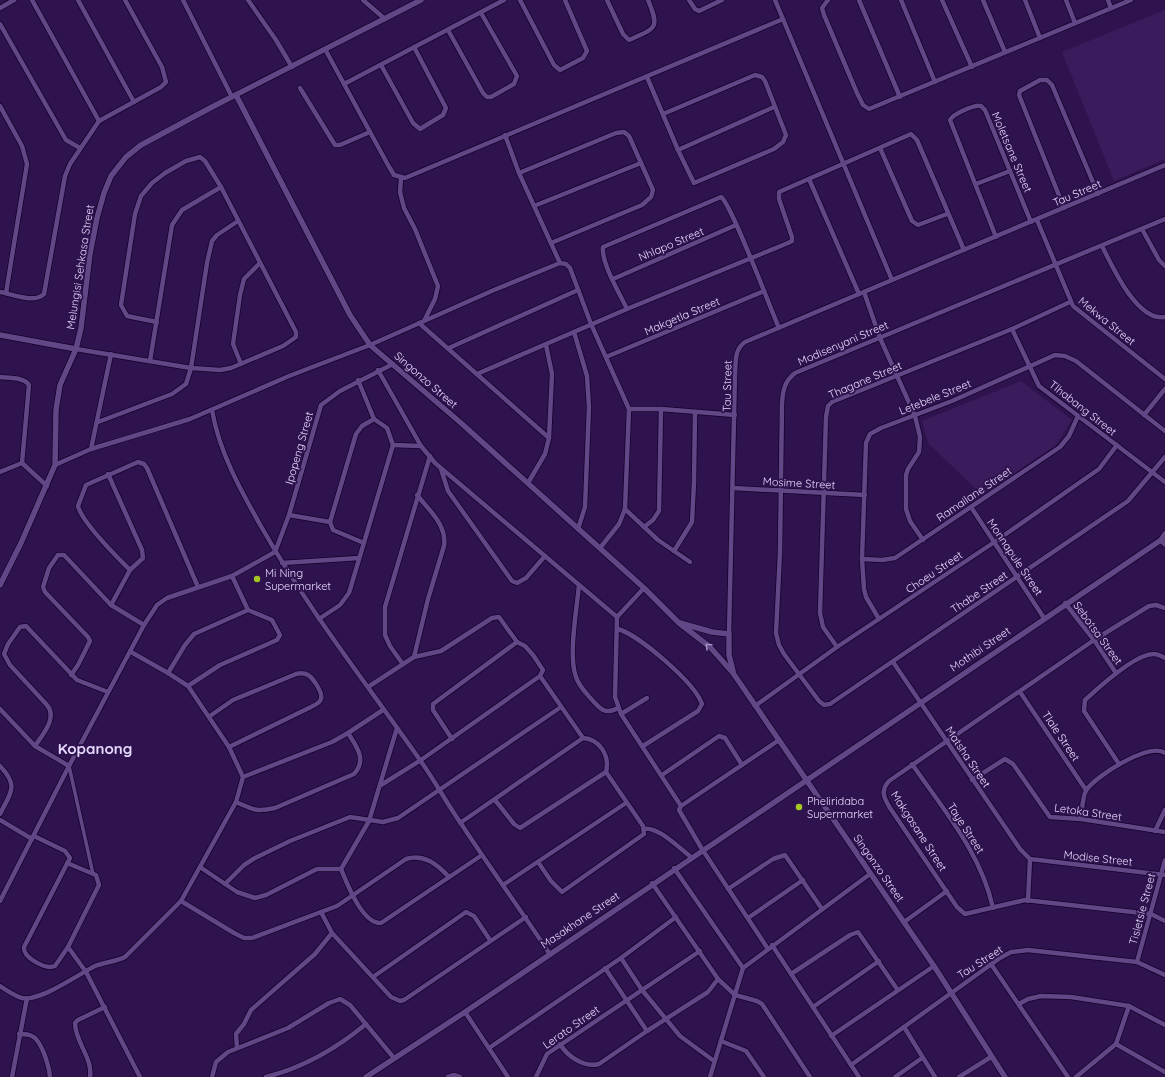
<svg xmlns="http://www.w3.org/2000/svg" width="1165" height="1077" viewBox="0 0 1165 1077" font-family="Quicksand,sans-serif">
	<style>
		.built { fill: #3a1c5c }
		.lines { fill: none; stroke-linecap: round; stroke-linejoin: round }
		.pedestrian-casing { stroke: #16012b; stroke-width: 5 }
		.minor-casing { stroke: #16012b; stroke-width: 6 }
		.tertiary-casing { stroke: #16012b; stroke-width: 7 }
		.pedestrian { stroke: #614786; stroke-width: 3.5 }
		.minor { stroke: #614786; stroke-width: 4.5 }
		.tertiary { stroke: #614786; stroke-width: 5.5 }
		.oneway { stroke: #a390c2 }
		.poi-dot { fill: #a5c822; stroke: #2f134e; stroke-width: 1.5 }
		.labels { text-anchor: middle; stroke-width: 4; stroke-linejoin: round; paint-order: stroke }
		.street-label { font-size: 11px; fill: #e5d8fd; stroke: #2f134e }
		.poi-label { font-size: 11px; fill: #e5d8fd; stroke: #2f134e; text-anchor: start }
		.district-label { font-size: 15px; font-weight: bold; fill: #e5d8fd; stroke: #2f134e }
	</style>
	<rect width="100%" height="100%" fill="#2f134e"/>
	<!-- built -->
	<g class="built">
		<polygon points="1165,10 1165,159 1114,181 1062,52"/>
		<polygon points="1021,381 1072,420 1056,445 982,495 928,443 922,421"/>
	</g>
	<g class="lines">
		<defs>
			<polyline id="pedestrian" points="69,766 93,874"/>
			<g id="minor">
				<polyline points="32,0 99,121"/>
				<polyline points="78,0 134,102"/>
				<polyline points="183,0 232,97"/>
				<polyline points="248,0 276,40 292,67"/>
				<polyline points="363,0 385,19"/>
				<polyline points="520,0 554,65 560,70 583,58 587,51 565,0"/>
				<path d="M 607,0 L 623,34 L 629,40 C 656,28 660,29 648,0"/>
				<polyline points="689,0 695,9 699,11 722,0"/>
				<polyline points="775,0 892,280"/>
				<polyline points="828,0 822,8 824,15 857,93 863,105 869,109 1131,0"/>
				<polyline points="859,0 900,97"/>
				<polyline points="901,0 935,82"/>
				<polyline points="942,0 972,67"/>
				<polyline points="983,0 1005,52"/>
				<polyline points="1025,0 1040,38"/>
				<polyline points="1066,0 1075,23"/>
				<polyline points="1108,0 1111,8"/>
				<polyline points="0,8 14,0"/>
				<polyline points="0,24 66,140 80,148"/>
				<polyline points="448,30 483,93 487,97 491,97 514,84 517,76 481,13"/>
				<polyline points="325,49 388,165 394,175 405,178 783,19"/>
				<polyline points="381,65 413,123 420,129 443,115 446,108 414,47"/>
				<polyline points="647,77 678,150 694,183 774,149 783,142 786,135 765,81 762,77 755,75 663,114"/>
				<polyline points="344,84 504,0"/>
				<polyline points="300,88 335,145 340,145 370,132"/>
				<polyline points="0,106 22,146 27,164 6,293"/>
				<polyline points="505,135 519,173 560,263"/>
				<polyline points="880,148 912,221 918,225 947,214"/>
				<polyline points="678,150 774,107"/>
				<polyline points="519,173 616,133 624,132 629,136 653,190 651,197 642,205 551,243"/>
				<polyline points="401,178 400,192 404,208 415,229 438,286 435,299 424,321"/>
				<polyline points="809,179 859,294"/>
				<polyline points="976,184 1010,171"/>
				<polyline points="534,206 641,163"/>
				<polyline points="1064,208 1019,95 1020,91 1040,80 1047,80 1052,85 1098,194"/>
				<path d="M 1165,219 L 795,373 C 785,381 783,389 782,403 L 780,552 L 776,633 L 779,645 L 784,654 L 819,701 L 824,705 L 830,704 L 1128,501 L 1165,457"/>
				<polyline points="1037,220 1073,306 1165,379"/>
				<polyline points="1142,229 1159,260 1165,266"/>
				<path d="M 996,237 L 950,120 C 953,114 975,104 981,106 L 985,110 L 1031,222"/>
				<path d="M 1102,246 C 1112,266 1137,322 1165,317"/>
				<polyline points="613,279 736,225"/>
				<path d="M 0,292 C 12,294 34,304 44,294 L 65,176 L 70,164 L 99,121 L 161,87 L 166,82 L 162,67 L 125,0"/>
				<polyline points="864,292 880,338 915,416 920,437 919,452 908,469 906,475 906,509 910,521 923,540"/>
				<path d="M 627,309 C 620,294 601,263 603,247 L 721,197 C 731,203 771,310 779,328"/>
				<polyline points="419,323 549,438"/>
				<polyline points="1012,329 1039,386 1165,482"/>
				<polyline points="574,332 587,376 589,407 585,507 578,529"/>
				<polyline points="449,348 578,290"/>
				<polyline points="76,349 191,368 220,370 231,368 283,346 296,337 296,332 221,187 205,161 200,157 186,161 165,173 152,183 141,196 135,214 121,305 127,316 157,322"/>
				<polyline points="606,357 764,291"/>
				<polyline points="150,361 172,225 182,210 221,187"/>
				<polyline points="241,364 233,344 240,295 244,279 260,263"/>
				<polyline points="378,370 421,446 435,463 617,617"/>
				<polyline points="477,374 627,309 788,243 792,241 792,237 779,199 779,192 911,134 917,140 964,250"/>
				<path d="M 0,377 C 9,378 24,377 29,385 L 22,463"/>
				<polyline points="629,409 661,409 735,415"/>
				<path d="M 212,410 C 219,452 241,491 262,528 C 308,609 366,683 420,760 C 435,781 447,804 462,825 C 490,868 521,910 549,953"/>
				<polyline points="1144,415 1165,389"/>
				<polyline points="98,422 172,394 186,384 191,368 207,263 212,241 217,235 238,221"/>
				<polyline points="393,445 421,446"/>
				<polyline points="91,449 111,354"/>
				<polyline points="22,463 47,486"/>
				<polyline points="55,465 91,449 190,419 289,376 370,345 494,290 560,263 566,264 570,268 591,324 629,409 625,509 619,524 600,548"/>
				<polyline points="441,469 448,491 512,581 517,583 526,578 545,556"/>
				<polyline points="0,472 22,463"/>
				<polyline points="108,474 142,550 143,558 130,570 111,605"/>
				<polyline points="528,483 545,454 549,438 552,374 546,345"/>
				<polyline points="733,488 865,495"/>
				<polyline points="971,507 1044,618"/>
				<polyline points="625,509 658,540 690,562"/>
				<polyline points="289,515 330,522"/>
				<polyline points="644,527 653,520 659,511 661,409"/>
				<polyline points="364,543 333,530 330,522 356,434 362,426 374,419"/>
				<polyline points="674,551 692,522 694,482 695,412"/>
				<polyline points="862,559 882,560 895,558 1060,447 1069,436 1078,416"/>
				<polyline points="282,563 359,558"/>
				<path d="M 130,570 C 117,557 82,523 78,506 L 86,485 L 138,462 L 144,464 L 147,468 L 198,587"/>
				<polyline points="232,576 248,610"/>
				<path d="M 579,585 C 577,608 568,656 576,677 C 579,687 588,695 594,702 C 602,711 607,714 618,708"/>
				<polyline points="644,588 617,617 615,697 621,714 681,806"/>
				<polyline points="1065,603 1094,640 1116,673"/>
				<path d="M 1165,608 L 1156,605 L 1149,606 L 1094,640 L 889,781 C 880,791 884,798 890,808 L 957,907 L 965,914 L 1025,900 L 1151,914 L 1165,921"/>
				<polyline points="319,619 340,605 349,593 393,445 387,428 374,419 358,380"/>
				<polyline points="879,619 866,597 864,589 862,559 866,443 870,434 881,428 952,401 1055,355 1065,356 1076,361 1165,431"/>
				<path d="M 618,629 C 639,635 695,683 702,704 L 698,711 L 643,746"/>
				<path d="M 729,634 L 735,374 C 736,362 734,350 745,342 L 1165,165"/>
				<polyline points="837,647 823,627 820,613 826,417 828,406 832,402 1012,329 1070,302"/>
				<path d="M 414,657 L 441,651 L 492,618 L 499,617 L 517,642 L 525,646 L 533,655 L 543,670 L 540,676 L 583,738 C 600,739 610,756 606,772 L 643,826 L 644,834 L 562,892 L 551,881 L 538,862"/>
				<polyline points="893,662 1020,849 1030,859 1039,860 1165,875"/>
				<polyline points="402,663 390,646 385,635 385,607 430,456"/>
				<polyline points="168,673 185,645 194,634 248,610 272,620 280,635 277,640 220,665 188,686"/>
				<polyline points="71,675 78,665 90,641 88,637 45,592 43,587 49,568 58,555 64,555 111,605 144,625"/>
				<path d="M 368,687 L 414,657 L 428,599 L 444,546 C 447,525 429,510 417,495"/>
				<polyline points="1020,692 1086,790"/>
				<polyline points="755,706 837,647 993,543 1099,469 1117,445"/>
				<polyline points="0,709 35,746 69,766"/>
				<polyline points="621,714 647,698"/>
				<path d="M 210,716 L 233,700 L 296,674 C 299,673 303,673 306,674 C 312,676 323,692 321,699 C 320,703 315,705 311,707 L 229,747"/>
				<polyline points="452,739 433,710 433,704 517,642"/>
				<path d="M 35,746 C 42,735 58,718 47,705 L 10,665 L 4,654 L 8,644 L 20,627 L 26,626 L 77,680 L 108,692"/>
				<path d="M 912,764 C 943,809 981,853 993,908"/>
				<path d="M 1119,764 L 1084,711 L 1085,700 C 1098,688 1136,653 1154,654 C 1158,654 1161,656 1165,658"/>
				<path d="M 0,766 C 19,786 11,792 0,814"/>
				<polyline points="662,775 719,736 725,738 742,765"/>
				<polyline points="243,777 332,742 348,733 383,710"/>
				<polyline points="972,780 1005,759 1013,764 1050,817 1081,819 1165,832"/>
				<polyline points="381,785 421,760 540,676"/>
				<polyline points="495,800 514,824 520,828 606,772"/>
				<path d="M 236,802 C 254,810 256,812 275,808 L 354,774 C 367,760 357,747 348,733"/>
				<path d="M 1081,819 C 1082,811 1082,796 1087,789 C 1098,775 1149,742 1165,753"/>
				<polyline points="0,820 32,839"/>
				<polyline points="460,823 583,738"/>
				<path d="M 644,829 C 658,826 679,848 691,857"/>
				<polyline points="1155,831 1165,810"/>
				<path d="M 34,836 L 65,851 L 70,858 L 24,947 C 23,958 46,970 55,966 L 68,947 L 99,885 L 96,875 L 67,863"/>
				<polyline points="200,867 237,892 255,898 266,895 317,869 341,869"/>
				<polyline points="674,868 743,968"/>
				<path d="M 341,869 C 347,883 362,924 381,923 L 482,855"/>
				<polyline points="341,869 369,821 397,728"/>
				<polyline points="652,883 718,979 735,995 757,1001 762,1004 810,1077"/>
				<polyline points="225,884 244,865 255,858 290,841 350,817 383,822 398,818 561,707"/>
				<polyline points="503,885 626,803"/>
				<polyline points="728,889 773,859 785,855 822,909"/>
				<polyline points="0,901 69,766 144,625 157,605 167,598 232,576 275,552 289,515 321,405 340,391 393,364"/>
				<path d="M 181,901 L 234,933 L 244,938 L 252,938 L 337,906 L 406,859 C 424,853 438,865 449,877"/>
				<polyline points="1028,901 1030,859"/>
				<polyline points="321,912 332,933 391,997 400,1001 404,1000 526,917"/>
				<polyline points="748,918 803,880"/>
				<polyline points="904,922 947,891"/>
				<polyline points="772,945 859,1077"/>
				<polyline points="68,947 86,972 140,1077"/>
				<polyline points="768,949 702,849 679,810 681,806 779,740"/>
				<polyline points="621,958 642,990 680,1036 714,1061"/>
				<polyline points="1137,962 1165,860"/>
				<polyline points="991,964 1068,1077"/>
				<polyline points="605,968 647,1031"/>
				<polyline points="791,974 850,935 858,932 897,989"/>
				<polyline points="373,977 466,912 474,916 490,940"/>
				<path d="M 0,986 C 6,990 15,996 22,998 C 40,1002 79,974 95,966 C 105,962 115,962 125,957 L 181,901 L 236,802 L 243,777 L 229,747 L 188,686 L 168,673 L 131,652"/>
				<polyline points="1019,1004 1028,999 1041,996 1071,997 1129,1006 1165,1025"/>
				<polyline points="813,1007 879,961"/>
				<polyline points="465,1012 508,1077"/>
				<polyline points="904,1027 935,1077"/>
				<path d="M 19,1034 C 25,1034 30,1034 35,1038 C 43,1046 49,1066 50,1077"/>
				<polyline points="831,1036 934,966"/>
				<polyline points="721,1041 746,1051 764,1077"/>
				<path d="M 560,1044 C 567,1056 584,1068 599,1064 L 647,1031 L 708,992 L 718,979"/>
				<polyline points="1116,1044 1165,1072"/>
				<polyline points="237,1047 236,1034 244,1024 251,1010 315,954 332,933"/>
				<polyline points="489,1048 621,958 676,917"/>
				<polyline points="851,1065 1000,958 1011,952 1028,950 1137,962 1165,975"/>
				<polyline points="12,1077 27,998"/>
				<path d="M 90,1077 C 93,1058 75,1042 75,1023 L 78,1020 L 105,1007"/>
				<polyline points="212,1077 216,1062 228,1052 288,1028 329,1003 340,999 350,1005 394,1058"/>
				<path d="M 266,1077 C 302,1068 337,1048 366,1024"/>
				<polyline points="448,1077 454,1075 460,1077"/>
				<polyline points="536,1077 547,1054 700,951"/>
				<polyline points="710,1077 743,968 870,874"/>
				<polyline points="895,1077 922,1058"/>
				<polyline points="959,1077 991,1057"/>
				<polyline points="1076,1077 1116,1044 1129,1006"/>
			</g>
			<g id="tertiary">
				<polyline points="236,95 350,315 370,345 461,423 644,588 679,623 710,647 733,673 934,966 1005,1077"/>
				<polyline points="0,335 76,349"/>
				<polyline points="1161,540 1165,544"/>
				<polyline points="0,585 21,543 55,465 56,410 60,385 76,349 81,328 90,254 97,218 104,193 111,176 126,157 141,145 212,107 421,0"/>
				<polyline points="680,623 712,632 729,634 729,655 733,671"/>
				<polyline points="366,1077 465,1012 1161,540 1165,534"/>
			</g>
		</defs>
		<!-- pedestrian casing -->
		<use href="#pedestrian" class="pedestrian-casing"/>
		<!-- minor casing -->
		<use href="#minor" class="minor-casing"/>
		<!-- tertiary casing -->
		<use href="#tertiary" class="tertiary-casing"/>
		<!-- pedestrian -->
		<use href="#pedestrian" class="pedestrian"/>
		<!-- minor -->
		<use href="#minor" class="minor"/>
		<!-- tertiary -->
		<use href="#tertiary" class="tertiary"/>
	</g>
	<!-- one-way arrows -->
	<defs><path id="oneway-chevron" d="M-2-3.5L2.5 0L-2 3.5" fill="none" stroke-width="1.6" stroke-linecap="round" stroke-linejoin="round"/></defs>
	<use class="oneway" href="#oneway-chevron" transform="translate(708 646) rotate(-137)"/>
	<!-- markers -->
	<g class="poi-dot">
		<circle cx="257" cy="579" r="4"/>
		<circle cx="799" cy="807" r="4"/>
	</g>
	<g class="labels">
		<!-- street labels -->
		<g class="street-label">
			<text transform="translate(1012 152) rotate(67)" y="4">Moletsane Street</text>
			<text transform="translate(1077 193) rotate(-23)" y="4">Tau Street</text>
			<text transform="translate(671 244) rotate(-23)" y="4">Nhlapo Street</text>
			<text transform="translate(80 267) rotate(-81)" y="4">Melungisi Sehkasa Street</text>
			<text transform="translate(682 316) rotate(-23)" y="4">Makgetla Street</text>
			<text transform="translate(1107 321) rotate(39)" y="4">Mekwa Street</text>
			<text transform="translate(843 343) rotate(-23)" y="4">Modisenyani Street</text>
			<text transform="translate(426 380) rotate(41)" y="4">Singonzo Street</text>
			<text transform="translate(865 380) rotate(-23)" y="4">Thagane Street</text>
			<text transform="translate(727 386) rotate(-89)" y="4">Tau Street</text>
			<text transform="translate(935 397) rotate(-22)" y="4">Letebele Street</text>
			<text transform="translate(1083 408) rotate(38)" y="4">Tlhabang Street</text>
			<text transform="translate(299 448) rotate(-74)" y="4">Ipopeng Street</text>
			<text transform="translate(799 483) rotate(3)" y="4">Mosime Street</text>
			<text transform="translate(974 494) rotate(-34)" y="4">Ramailane Street</text>
			<text transform="translate(1015 557) rotate(56)" y="4">Monnapule Street</text>
			<text transform="translate(934 572) rotate(-34)" y="4">Choeu Street</text>
			<text transform="translate(979 592) rotate(-34)" y="4">Thabe Street</text>
			<text transform="translate(1098 633) rotate(54)" y="4">Sebotsa Street</text>
			<text transform="translate(980 649) rotate(-34)" y="4">Mothibi Street</text>
			<text transform="translate(1061 736) rotate(56)" y="4">Tlale Street</text>
			<text transform="translate(968 757) rotate(56)" y="4">Matsha Street</text>
			<text transform="translate(1088 812) rotate(8)" y="4">Letoka Street</text>
			<text transform="translate(966 828) rotate(57)" y="4">Taye Street</text>
			<text transform="translate(919 831) rotate(57)" y="4">Makgasane Street</text>
			<text transform="translate(1098 858) rotate(6)" y="4">Modise Street</text>
			<text transform="translate(879 868) rotate(55)" y="4">Singonzo Street</text>
			<text transform="translate(1142 909) rotate(-75)" y="4">Tisletsie Street</text>
			<text transform="translate(580 920) rotate(-34)" y="4">Masakhane Street</text>
			<text transform="translate(980 962) rotate(-33)" y="4">Tau Street</text>
			<text transform="translate(571 1027) rotate(-35)" y="4">Lerato Street</text>
		</g>
		<!-- poi labels -->
		<g class="poi-label">
			<text x="265" y="577">Mi Ning<tspan x="265" dy="13">Supermarket</tspan></text>
			<text x="807" y="805">Pheliridaba<tspan x="807" dy="13">Supermarket</tspan></text>
		</g>
		<!-- district labels -->
		<g class="district-label">
			<text x="95" y="754">Kopanong</text>
		</g>
	</g>
</svg>
